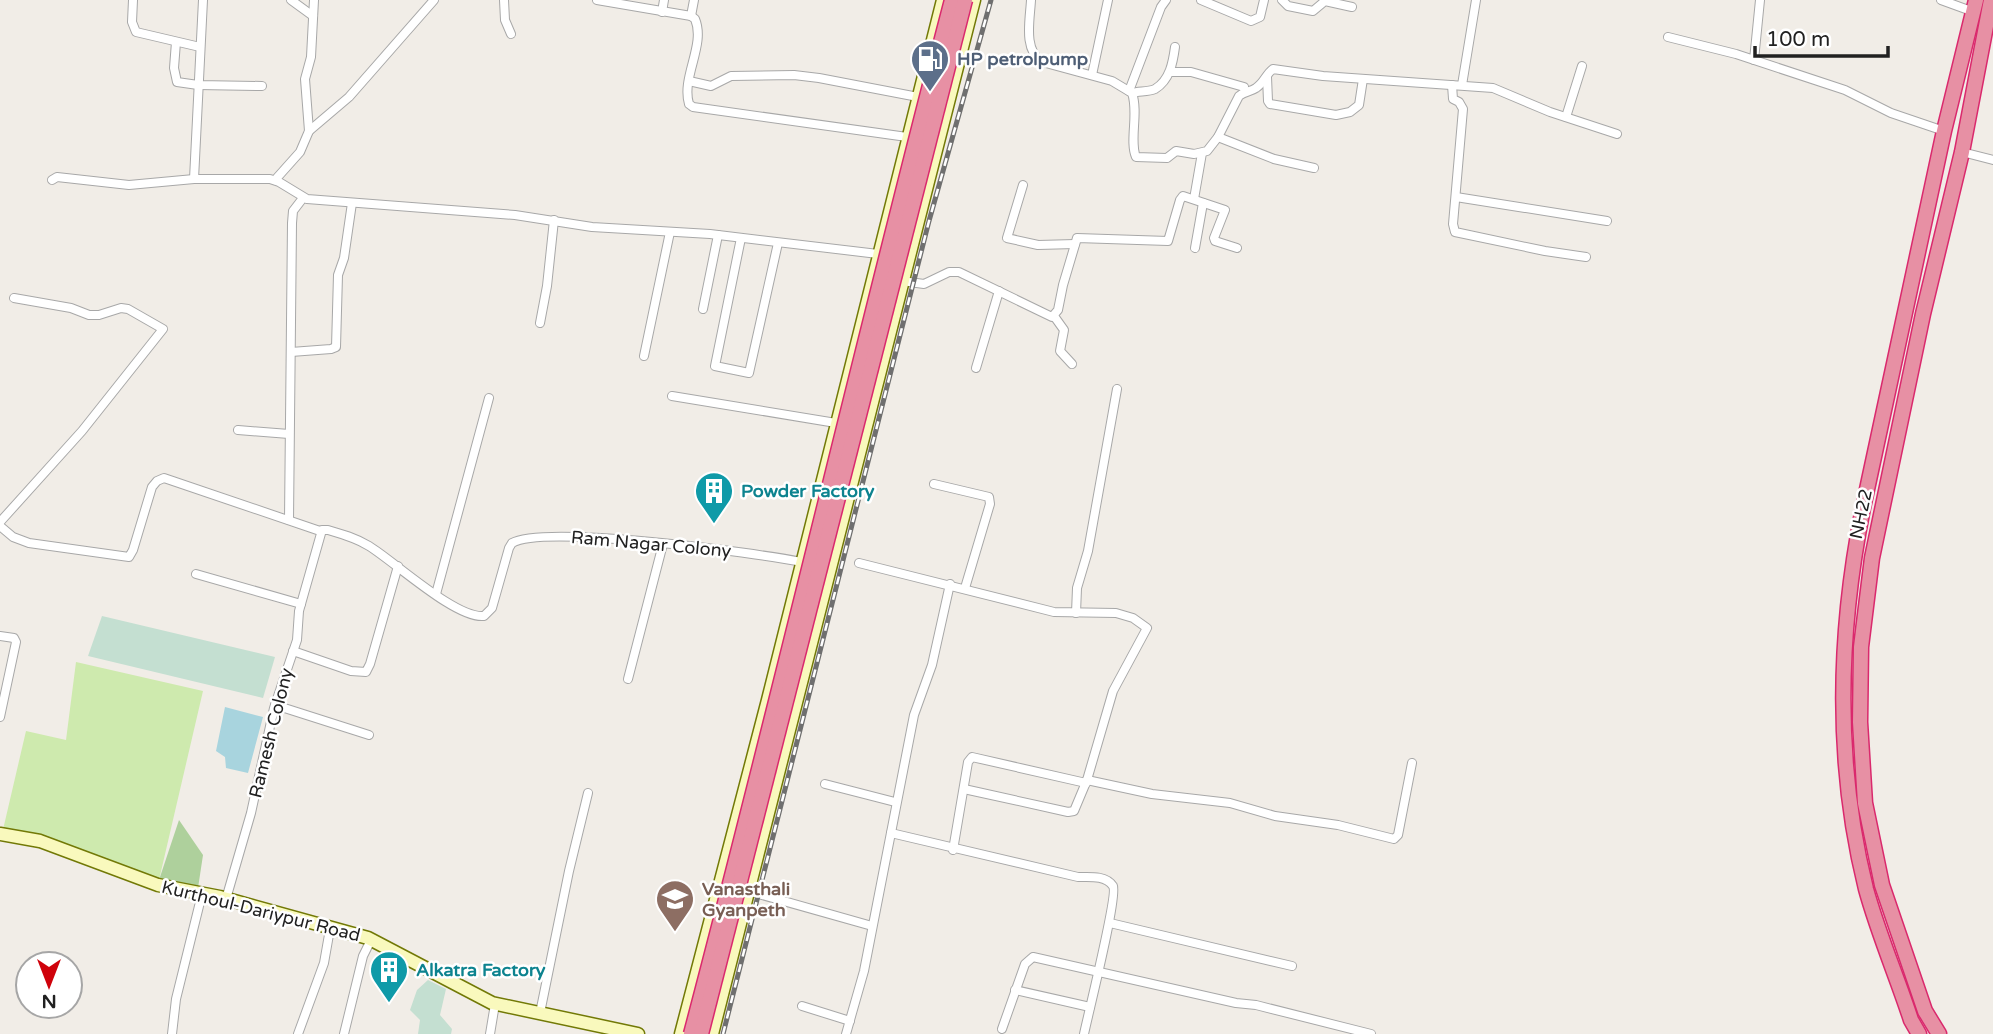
<svg xmlns="http://www.w3.org/2000/svg" width="1993" height="1034" viewBox="0 0 1993 1034" font-family="'Varela Round',sans-serif">
	<style>
		.grass { fill: #ceeaae }
		.forest { fill: #aed09c }
		.wetland { fill: #c4dfd1 }
		.water { fill: #a8d4de }
		.lines { fill: none; stroke-linecap: round; stroke-linejoin: round }
		.street-casing { stroke: #a8a8a8; stroke-width: 10 }
		.secondary-casing { stroke: #727906; stroke-width: 15 }
		.highway-casing { stroke: #da296d; stroke-width: 17 }
		.street { stroke: #fff; stroke-width: 8 }
		.secondary { stroke: #f9f9bd; stroke-width: 12 }
		.highway { stroke: #e790a4; stroke-width: 14 }
		.rail-casing { stroke: #6f6f6f; stroke-width: 5 }
		.rail { stroke: #fff; stroke-width: 2.5; stroke-dasharray: 8; stroke-linecap: butt }
		.highway-bridge-casing { stroke: #da296d; stroke-width: 17; stroke-linecap: butt }
		.highway-bridge { stroke: #e790a4; stroke-width: 14 }
		.labels { text-anchor: middle; stroke-width: 5; stroke-linejoin: round; paint-order: stroke }
		.service-label { font-size: 18px; font-weight: bold; fill: #4e5e75; stroke: #fff; text-anchor: start }
		.culture-label { font-size: 18px; font-weight: bold; fill: #0d838f; stroke: #fff; text-anchor: start }
		.street-label { font-size: 18px; fill: #212121; stroke: #fff }
		.education-label { font-size: 18px; font-weight: bold; fill: #785e54; stroke: #fff; text-anchor: start }
	</style>
	<rect width="100%" height="100%" fill="#f1ede7"/>
	<!-- grass -->
	<polygon class="grass" points="76,662 203,691 159,880 2,834 26,731 66,740"/>
	<!-- forest -->
	<polygon class="forest" points="179,820 203,855 198,888 159,880"/>
	<!-- wetland -->
	<g class="wetland">
		<polygon points="102,616 275,657 263,698 88,656"/>
		<polygon points="428,980 446,989 440,1015 452,1029 451,1034 418,1034 420,1020 410,1010 417,990"/>
	</g>
	<!-- water -->
	<polygon class="water" points="225,707 263,717 248,773 226,768 225,757 216,751"/>
	<g class="lines">
		<defs>
			<g id="street">
				<polyline points="133,0 132,22 136,32 200,47"/>
				<polyline points="291,0 313,16"/>
				<polyline points="504,0 505,20 511,34"/>
				<path d="M 597,0 L 691,16 L 695,19 C 706,45 681,77 689,104 L 693,107 L 907,137"/>
				<path d="M 1031,0 C 1030,20 1023,50 1042,62 L 1112,81 L 1132,93 C 1139,113 1129,141 1136,157 L 1167,158 L 1176,151 L 1194,154 L 1207,151 L 1218,137 L 1239,96 C 1245,91 1250,92 1256,88 C 1264,83 1266,74 1273,69 L 1323,76 L 1493,88 L 1550,112 L 1617,134"/>
				<polyline points="1201,0 1251,21 1260,17 1264,0"/>
				<polyline points="1282,0 1288,6 1313,11 1325,1 1352,7"/>
				<polyline points="1941,0 1974,12"/>
				<polyline points="662,12 664,0"/>
				<polyline points="691,16 694,0"/>
				<polyline points="1668,37 1736,54 1845,90 1891,113 1944,131"/>
				<polyline points="176,42 174,68 177,82 198,85 262,86"/>
				<polyline points="1754,60 1760,0"/>
				<polyline points="1170,72 1191,72 1244,87"/>
				<polyline points="1092,75 1108,0"/>
				<polyline points="1267,77 1268,101 1270,104 1336,115 1350,112 1359,105 1363,79"/>
				<polyline points="689,81 711,86 731,76 794,75 819,78 918,97"/>
				<polyline points="1452,85 1453,99 1459,102 1463,109 1453,224 1455,232 1545,251 1586,257"/>
				<polyline points="1462,85 1476,0"/>
				<polyline points="1129,91 1161,7 1166,0"/>
				<path d="M 1132,93 C 1139,91 1148,92 1155,89 C 1170,80 1173,62 1175,47"/>
				<polyline points="1566,117 1582,66"/>
				<polyline points="309,131 349,97 434,0"/>
				<polyline points="1218,137 1274,159 1314,168"/>
				<polyline points="1962,152 1993,160"/>
				<polyline points="194,179 203,0"/>
				<polyline points="52,180 57,177 129,185 194,179 270,179 279,182 307,199 515,215 592,227 710,234 878,254"/>
				<polyline points="275,180 300,152 309,131 305,79 311,57 314,0"/>
				<polyline points="1023,185 1007,238 1038,245 1075,244"/>
				<polyline points="1456,197 1607,221"/>
				<polyline points="1194,199 1202,153"/>
				<polyline points="741,238 715,366 749,373 778,243"/>
				<polyline points="1195,248 1203,203"/>
				<polyline points="902,281 924,284 949,272 959,272 1052,317 1058,310 1063,285 1077,238 1168,241 1180,200 1183,196 1225,210 1214,238 1215,241 1237,248"/>
				<polyline points="703,309 718,235"/>
				<polyline points="1054,316 1064,330 1060,351 1072,364"/>
				<polyline points="540,323 547,286 554,220"/>
				<polyline points="291,352 331,349 336,347 338,275 344,258 352,203"/>
				<polyline points="644,356 670,232"/>
				<polyline points="976,368 999,291"/>
				<polyline points="672,396 836,423"/>
				<polyline points="238,430 289,434"/>
				<polyline points="934,484 989,497 990,504 965,588"/>
				<polyline points="289,520 292,223 293,211 303,198"/>
				<polyline points="0,522 82,431 163,329 128,309 121,308 99,315 89,315 71,308 14,298"/>
				<polyline points="0,526 13,537 29,543 129,557 133,550 152,487 157,481 164,478 320,531"/>
				<polyline points="859,563 1054,612 1116,613 1133,618 1147,628 1113,691 1087,780 1074,811 1068,812 964,789"/>
				<polyline points="196,574 301,604"/>
				<polyline points="436,594 489,398"/>
				<polyline points="1076,613 1077,588 1088,551 1117,389"/>
				<polyline points="0,636 14,638 16,642 0,717"/>
				<polyline points="293,651 351,671 366,672 370,664 398,566"/>
				<polyline points="628,679 663,544"/>
				<polyline points="275,705 369,735"/>
				<polyline points="1087,780 1152,794 1230,803 1275,816 1338,825 1394,839 1398,835 1412,763"/>
				<polyline points="825,784 895,802"/>
				<path d="M 891,833 L 1078,877 C 1089,877 1106,875 1113,886 C 1118,895 1088,1015 1084,1034"/>
				<polyline points="953,850 968,762 972,757 1086,783"/>
				<polyline points="748,891 872,926"/>
				<path d="M 226,899 L 251,813 L 274,708 L 297,640 L 299,611 L 322,530 L 328,530 C 342,534 356,538 369,546 C 395,562 456,619 484,616 L 492,608 L 509,548 L 512,543 C 544,524 756,553 802,562"/>
				<polyline points="1110,923 1292,966"/>
				<polyline points="1015,990 1090,1007"/>
				<polyline points="802,1006 850,1021"/>
				<polyline points="540,1013 569,871 588,793"/>
				<polyline points="1002,1029 1025,964 1033,957 1236,1003 1256,1005 1371,1034"/>
				<polyline points="172,1034 176,999 202,894"/>
				<polyline points="298,1034 324,963 330,929"/>
				<polyline points="344,1034 363,956 371,940"/>
				<polyline points="490,1034 495,1004"/>
				<polyline points="846,1034 864,971 914,715 932,665 950,584"/>
			</g>
			<g id="secondary">
				<polyline points="0,834 40,841 158,885 220,897 368,938 492,1003 638,1034"/>
				<polyline points="681,1034 768,700 943,0"/>
				<polyline points="712,1034 974,0"/>
			</g>
			<g id="highway">
				<path d="M 1919,1034 L 1911,1020 C 1897,977 1878,933 1866,889 C 1835,764 1838,633 1863,508 L 1944,131 L 1976,0"/>
				<polyline points="1939,1034 1925,1011 1882,885 1865,803 1860,722 1861,647 1872,558 1923,314 1962,152 1991,0"/>
			</g>
		</defs>
		<!-- street casing -->
		<use href="#street" class="street-casing"/>
		<!-- secondary casing -->
		<use href="#secondary" class="secondary-casing"/>
		<!-- highway casing -->
		<use href="#highway" class="highway-casing"/>
		<!-- street -->
		<use href="#street" class="street"/>
		<!-- secondary -->
		<use href="#secondary" class="secondary"/>
		<!-- highway -->
		<use href="#highway" class="highway"/>
		<defs>
			<polyline id="rail" points="723,1034 929,221 991,0"/>
		</defs>
		<!-- rail casing -->
		<use href="#rail" class="rail-casing"/>
		<!-- rail -->
		<use href="#rail" class="rail"/>
		<defs>
			<g id="highway-bridge">
				<path d="M 691,1034 C 782,690 862,344 952,0"/>
				<polyline points="701,1034 965,0"/>
			</g>
		</defs>
		<!-- highway-bridge casing -->
		<use href="#highway-bridge" class="highway-bridge-casing"/>
		<!-- highway-bridge -->
		<use href="#highway-bridge" class="highway-bridge"/>
	</g>
	<!-- icons -->
	<defs>
		<symbol id="fuel-pin" viewBox="-11 -11 22 30"><path d="M0 17L-7.5 6A9.5 9.5 0 1 1 7.5 6Z" fill="#5c6f8a" stroke="#fff"/><path d="M-5.5-6h7V0h2V4h1.3V-2.5L3-4.5l.8-.8L6-3V5H2.5V1h-1V6h-7ZM-4.2-4.7v3.2H.2V-4.7Z" fill="#fff"/></symbol>
		<symbol id="building-pin" viewBox="-11 -11 22 30"><path d="M0 17L-7.5 6A9.5 9.5 0 1 1 7.5 6Z" fill="#0f9aa8" stroke="#fff"/><path d="M-4-6H4V6H1V3H-1V6H-4ZM-2.5-4.3h1.7v1.8h-1.7ZM.8-4.3h1.7v1.8H.8ZM-2.5-1h1.7V.8h-1.7ZM.8-1h1.7V.8H.8Z" fill="#fff"/></symbol>
		<symbol id="school-pin" viewBox="-11 -11 22 30"><path d="M0 17L-7.5 6A9.5 9.5 0 1 1 7.5 6Z" fill="#8d6e63" stroke="#fff"/><path d="M0-5L7-2L0 1L-7-2ZM-4 1L0 2.5L4 1V4Q0 6-4 4Z" fill="#fff"/></symbol>
	</defs>
	<g fill-rule="evenodd">
		<use href="#fuel-pin" x="908" y="37" width="44" height="60"/>
		<use href="#building-pin" x="692" y="469" width="44" height="60"/>
		<use href="#school-pin" x="653" y="877" width="44" height="60"/>
		<use href="#building-pin" x="367" y="948" width="44" height="60"/>
	</g>
	<g class="labels">
		<!-- service labels -->
		<g class="service-label">
			<text x="957" y="65">HP petrolpump</text>
		</g>
		<!-- culture labels -->
		<g class="culture-label">
			<text x="741" y="497">Powder Factory</text>
			<text x="416" y="976">Alkatra Factory</text>
		</g>
		<!-- street labels -->
		<g class="street-label">
			<text transform="translate(1861 514) rotate(-78)" y="6">NH22</text>
			<text transform="translate(651 544) rotate(5)" y="6">Ram Nagar Colony</text>
			<text transform="translate(271 733) rotate(-76)" y="6">Ramesh Colony</text>
			<text transform="translate(261 911) rotate(14)" y="6">Kurthoul-Dariypur Road</text>
		</g>
		<!-- education labels -->
		<g class="education-label">
			<text x="702" y="895">Vanasthali<tspan x="702" dy="21">Gyanpeth</tspan></text>
		</g>
	</g>
	<!-- north arrow -->
	<g transform="translate(49 985) rotate(180)"><circle r="33" fill="#ffffff" stroke="#a6a6a6" stroke-width="2"/>
	<path d="M0-5L12 26L0 18L-12 26Z" fill="#cf020b"/>
	<text y="-10" font-size="19" font-weight="bold" text-anchor="middle" fill="#212121">N</text>
	</g>
	<!-- scale -->
	<path d="M1755 46v10h133v-10" fill="none" stroke="#212121" stroke-width="3.5"/>
	<text x="1766" y="46" font-size="21" fill="#212121" stroke="#ffffff" stroke-width="5" paint-order="stroke">100 m</text>
</svg>
